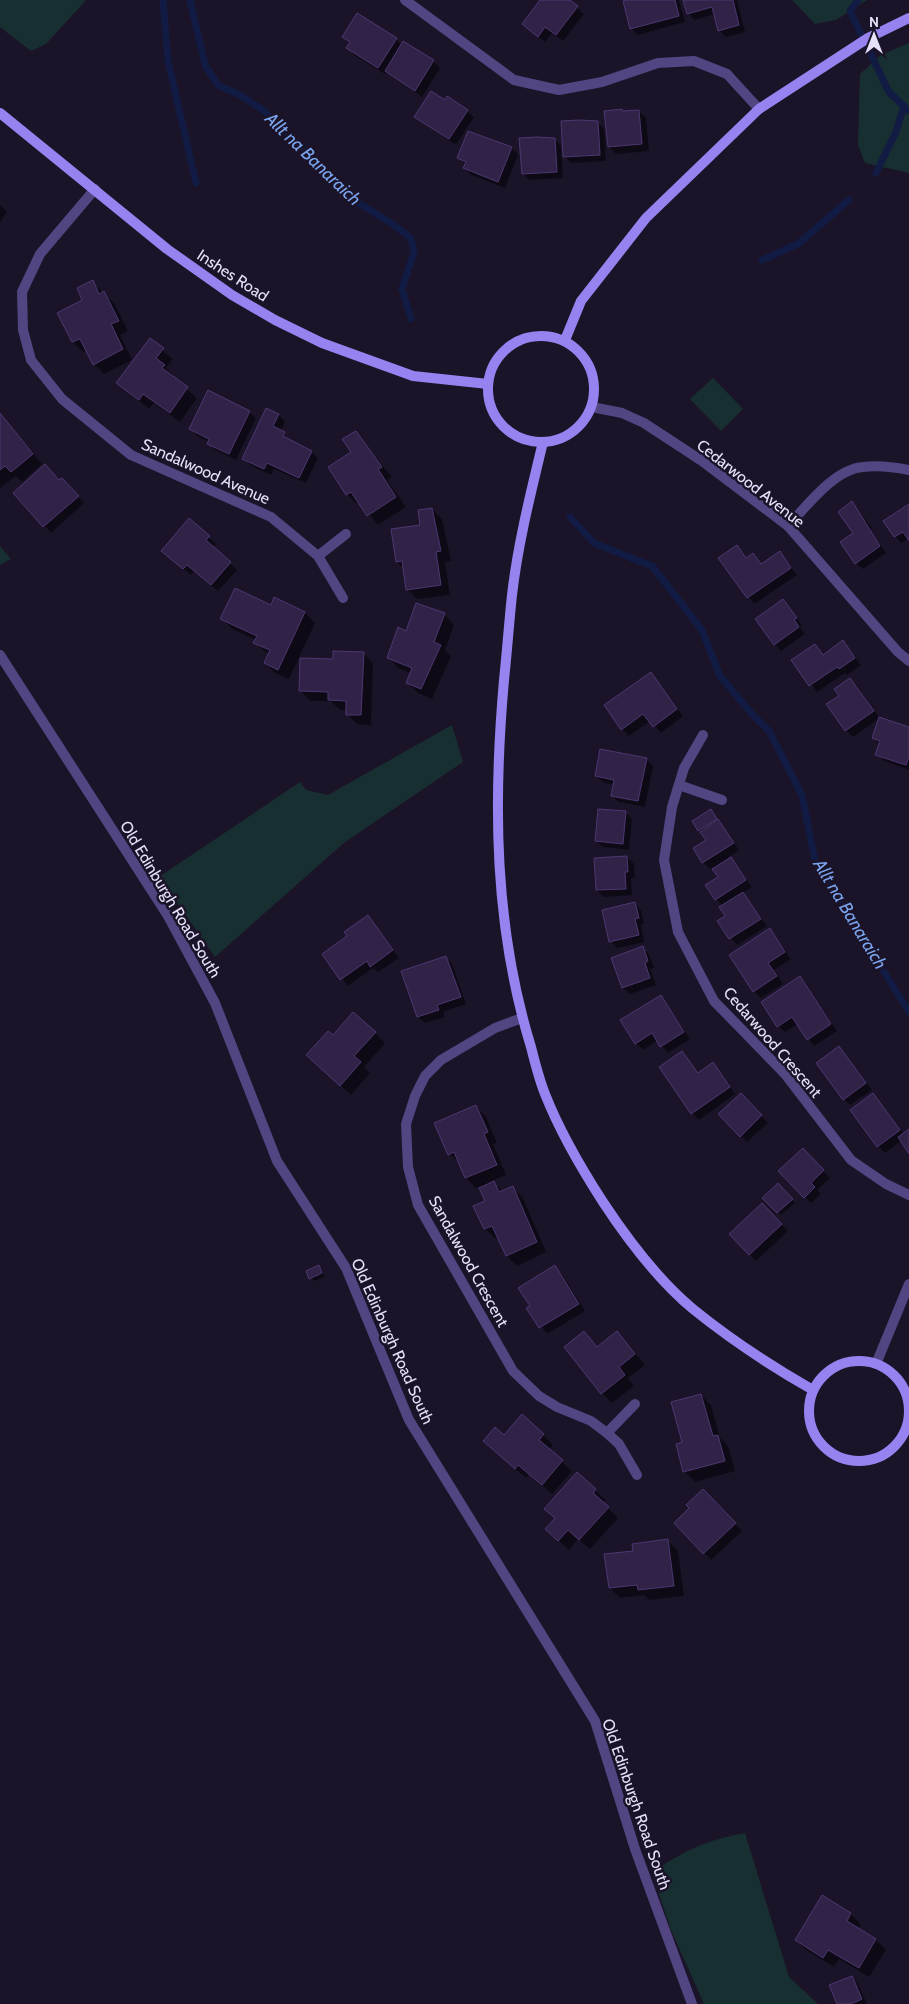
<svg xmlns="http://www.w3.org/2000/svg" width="909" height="2004" viewBox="0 0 909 2004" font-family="Cabin,sans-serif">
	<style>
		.green { fill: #182f32 }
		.shadow { fill: #0007 }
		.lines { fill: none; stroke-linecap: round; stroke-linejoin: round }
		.stream { stroke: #121b44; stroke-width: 7 }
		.building { fill: #312248; stroke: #4d3771 }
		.street { stroke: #524582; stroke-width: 10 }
		.secondary { stroke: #9882f0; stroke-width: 10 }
		.labels { text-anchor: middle; stroke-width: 5; stroke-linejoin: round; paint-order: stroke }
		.street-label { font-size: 16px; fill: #e8e0fb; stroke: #1b1429 }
		.water-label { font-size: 18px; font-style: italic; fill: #7aa4ef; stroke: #1b1429 }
	</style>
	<rect width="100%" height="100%" fill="#1b1429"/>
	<!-- green -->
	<g class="green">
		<polygon points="0,0 86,0 46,44 31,51 0,27"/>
		<polygon points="792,0 867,0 836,20 815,24"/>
		<polygon points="909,43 909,173 865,163 858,145 860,74 881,55"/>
		<polygon points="713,378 743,409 721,431 690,399"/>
		<polygon points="0,546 11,559 0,565"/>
		<polygon points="452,725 463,762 345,842 215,957 159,877 300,782 306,790 328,795"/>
		<path d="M 745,1833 L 789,1977 L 818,2004 L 704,2004 L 671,1930 L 652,1873 C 684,1850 707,1840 745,1833 Z"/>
	</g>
	<!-- shadow -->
	<g class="shadow">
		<polygon points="542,0 568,0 584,14 563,41 552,33 545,42 523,24"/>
		<polygon points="632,0 679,0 685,22 638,35 631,28"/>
		<polygon points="684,0 737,0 745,32 726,37 719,30 715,14 694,20 688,13"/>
		<polygon points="343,37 396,39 402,45 433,61 440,68 422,97 387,71 385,74 354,55 348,48 350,44"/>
		<polygon points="445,101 467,111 474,117 456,145 415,117"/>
		<polygon points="622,110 624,113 639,111 646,118 649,151 616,154 609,147"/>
		<polygon points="597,122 604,129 606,161 571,163 565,156"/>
		<polygon points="469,133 512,148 518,155 505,188 471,175 465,168 466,165 459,158"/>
		<polygon points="554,139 561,146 563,178 529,180 523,173"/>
		<polygon points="0,205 7,212 0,222"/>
		<polygon points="92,282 114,303 128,331 120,335 132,360 104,374 94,364 87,350 83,352 73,342 84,300"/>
		<polygon points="150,340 173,359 166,368 174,376 173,378 197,398 180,422 154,403 149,409 118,383"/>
		<polygon points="267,409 279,415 285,422 281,431 290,441 312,452 318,458 306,483 274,469 271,475 250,465 243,458"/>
		<polygon points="249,412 256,418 236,460 215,450 208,443 209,442 197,436 191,429"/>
		<polygon points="0,414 42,464 22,482 16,476 0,488"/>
		<polygon points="355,432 392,477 387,480 406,507 378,525 360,503 357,504 347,494"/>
		<polygon points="60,482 69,486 84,503 51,533 15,493"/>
		<polygon points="852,503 872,528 870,530 886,553 863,569 856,563"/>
		<polygon points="909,505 909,539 901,543 895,536"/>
		<polygon points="432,509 442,519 451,561 445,562 450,595 417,599 407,589 404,569 397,562"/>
		<polygon points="189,520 216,544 212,547 237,570 218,591 194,571 191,575 169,557"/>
		<polygon points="737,546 747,558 753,555 762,565 780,553 797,575 754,604 720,558"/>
		<polygon points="275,599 305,613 315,623 289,679 275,673 265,663 269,655 255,643 256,640 232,629 222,619 272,606"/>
		<polygon points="783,601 802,625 800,627 805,634 781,651 775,644"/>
		<polygon points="444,614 454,625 445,650 451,656 432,699 418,693 407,683 411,673 398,668 388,657 406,632"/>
		<polygon points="843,642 861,665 847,675 845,673 817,692 793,660 815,646 824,656"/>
		<polygon points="363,653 373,663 371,725 357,724 347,714 347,710 340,710 331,701 310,701 300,690 334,660"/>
		<polygon points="651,674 683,716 661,733 650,721 629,736 622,729"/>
		<polygon points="850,679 857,686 880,719 909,729 909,770 884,761 877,754 880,744 873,737 880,718 853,737 846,730 841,696"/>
		<polygon points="646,759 653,766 645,807 619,802 612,796 614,785 603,782 596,776"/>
		<polygon points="625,812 632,819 629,850 603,847 596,841"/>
		<polygon points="713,813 739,850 729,857 752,887 742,893 767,926 737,945 719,922 727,917 723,906 716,899 719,877 713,867 710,869 703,862 694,848 707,840 699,830"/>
		<polygon points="627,857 634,864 635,878 631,878 632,895 604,897 597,890"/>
		<polygon points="635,904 641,910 644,924 641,925 644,942 617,948 611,941"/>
		<polygon points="368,917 399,958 378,972 373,968 348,986 324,954 349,937"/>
		<polygon points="770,930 791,959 774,970 783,984 761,998 754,991"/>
		<polygon points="642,948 649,954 654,968 650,969 656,985 630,994 623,988 613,958"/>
		<polygon points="446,957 452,964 466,1004 443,1012 445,1017 425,1023 418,1017 403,972"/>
		<polygon points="800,978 837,1031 814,1046 798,1024 785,1032 778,1026"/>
		<polygon points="660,996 690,1039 668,1053 658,1040 643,1050 636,1043"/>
		<polygon points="375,1033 385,1043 364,1067 370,1073 351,1095 318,1065"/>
		<polygon points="839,1048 872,1090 850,1105 844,1099"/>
		<polygon points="682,1052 699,1073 713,1064 735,1094 699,1120 692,1113"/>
		<polygon points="741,1095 768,1123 747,1142 720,1114"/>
		<polygon points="873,1095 904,1134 909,1131 909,1151 902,1140 885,1153 878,1146"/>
		<polygon points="476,1106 486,1117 497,1143 493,1144 506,1175 492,1181 503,1192 512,1187 523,1198 546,1252 517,1266 507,1256 499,1237 496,1239 485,1229 475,1207 486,1201 479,1186 476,1188 466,1178 460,1163 449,1154"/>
		<polygon points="803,1149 830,1178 817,1190 821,1194 811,1203 780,1171"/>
		<polygon points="778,1185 795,1203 781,1215 764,1198"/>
		<polygon points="762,1205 788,1231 756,1261 731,1234"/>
		<polygon points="318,1266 325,1277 314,1281 307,1271"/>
		<polygon points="555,1267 562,1274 585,1311 547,1334 528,1309"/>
		<polygon points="584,1332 598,1348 617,1332 645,1365 628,1378 634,1386 612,1403 602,1393"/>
		<polygon points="701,1395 711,1405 720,1438 728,1446 735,1471 695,1482 685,1472 683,1443"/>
		<polygon points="543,1434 553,1445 549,1450 572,1471 552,1494 529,1474 526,1478 494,1451 505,1437"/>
		<polygon points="595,1490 606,1500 603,1503 618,1518 590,1549 578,1539 569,1550 557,1539"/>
		<polygon points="703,1490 742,1531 711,1560 675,1523 691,1508"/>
		<polygon points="667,1540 678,1551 684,1596 649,1600 644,1595 620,1598 610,1588 634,1552"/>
		<polygon points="822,1897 851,1914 861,1924 858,1929 876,1940 886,1950 869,1977 839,1959 834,1967 806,1950 796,1940"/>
		<polygon points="851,1977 858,1984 867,2004 839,2004"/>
	</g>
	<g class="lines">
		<!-- stream -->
		<g class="stream">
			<polyline points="163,0 168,61 196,183"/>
			<polyline points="190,0 205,65 218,85 240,95 264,111 331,176 347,196 391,223 411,238 414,252 402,289 411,319"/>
			<polyline points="858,0 850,11 889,92 909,111"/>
			<polyline points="876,173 896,132 904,106"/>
			<polyline points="762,260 798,244 849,200"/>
			<polyline points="570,517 594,543 652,566 702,630 720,676 753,715 769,731 802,795 815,861 909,1012"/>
		</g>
	</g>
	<!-- building -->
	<g class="building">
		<polygon points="540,0 570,0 578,6 556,35 545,27 538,37 522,24"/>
		<polygon points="627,0 675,0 679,16 630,29 623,1"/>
		<polygon points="683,0 733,0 739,25 718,31 712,7 687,14"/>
		<polygon points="357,13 397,38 378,68 346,48 350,42 342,37"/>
		<polygon points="403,41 434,60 415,91 385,71"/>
		<polygon points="431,91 445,100 447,96 468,110 449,139 414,117"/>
		<polygon points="622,109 622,111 639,110 642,144 608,147 604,111"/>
		<polygon points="579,120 598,121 600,155 563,157 561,121"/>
		<polygon points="468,131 512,147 498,182 463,168 466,162 457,158"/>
		<polygon points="537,137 555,138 557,172 522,174 519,138"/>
		<polygon points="93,280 99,294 104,291 119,321 111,324 123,349 93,365 80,339 72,342 57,313 82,300 77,288"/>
		<polygon points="150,338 164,348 156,358 165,365 162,368 188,387 170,413 143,394 139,400 116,383"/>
		<polygon points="208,390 250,411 229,454 207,444 209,439 189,429"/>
		<polygon points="266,408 279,414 273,426 285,432 283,436 312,451 299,478 267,463 264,469 242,459"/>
		<polygon points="0,413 33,454 11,472 5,466 0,470"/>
		<polygon points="356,431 382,467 378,469 396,497 367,516 351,492 346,495 328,467 351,452 342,439"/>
		<polygon points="45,464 59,480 62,478 79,496 43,527 13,493"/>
		<polygon points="852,501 880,546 855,564 840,542 853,533 838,512"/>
		<polygon points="909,504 909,541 903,532 894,537 883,521"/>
		<polygon points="432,508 441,551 436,552 441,585 406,590 402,561 396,562 391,529 420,525 418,510"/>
		<polygon points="189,518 210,536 206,540 231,562 211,585 187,565 183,569 161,551"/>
		<polygon points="737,545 746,558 753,553 761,564 780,551 791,568 747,598 718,558"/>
		<polygon points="235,588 271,605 274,597 305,612 278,670 264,663 270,650 253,643 257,636 220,619"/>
		<polygon points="783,599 797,618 794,619 799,627 774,645 755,619"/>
		<polygon points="416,603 445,613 434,642 441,645 421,689 406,683 412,668 387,658 398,627 406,631"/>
		<polygon points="843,640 855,658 839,669 837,667 809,686 791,660 815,644 823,655"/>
		<polygon points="333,651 364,652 361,715 346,715 346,701 328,700 328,692 299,691 300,658 333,659"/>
		<polygon points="651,672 677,709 653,727 643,714 621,730 604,705"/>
		<polygon points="850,678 874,711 845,731 826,704 839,696 834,689"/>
		<polygon points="879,717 909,727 909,756 906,765 875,755 880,741 872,738"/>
		<polygon points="600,749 647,758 638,801 611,796 614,780 595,776"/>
		<polygon points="598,809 626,811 623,844 595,841"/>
		<polygon points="711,809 717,819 698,831 692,821"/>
		<polygon points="718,819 734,843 702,863 693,848 706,840 700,832"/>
		<polygon points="627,856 628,872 625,872 626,889 596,890 594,858"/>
		<polygon points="731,857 746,880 715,900 705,885 718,877 712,869"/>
		<polygon points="743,892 761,919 729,939 717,921 725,916 719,907"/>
		<polygon points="635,902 639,918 635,919 639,935 609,942 602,910"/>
		<polygon points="368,915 393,950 370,967 367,961 340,980 322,954 347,936 344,932"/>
		<polygon points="770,928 785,952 768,963 777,976 753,992 729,955"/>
		<polygon points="643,946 648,961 645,963 650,978 622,988 611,958"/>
		<polygon points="446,956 461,997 437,1005 439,1010 417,1017 401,971"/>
		<polygon points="800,976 831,1024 807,1040 792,1017 777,1027 761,1002"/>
		<polygon points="661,995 684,1032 660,1047 652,1033 635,1044 620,1020"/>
		<polygon points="353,1012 376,1032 354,1056 361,1062 340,1086 306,1055 328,1031 333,1035"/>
		<polygon points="839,1046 866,1083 843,1100 816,1063"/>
		<polygon points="682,1051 698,1073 713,1062 730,1087 691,1114 659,1067"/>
		<polygon points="741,1093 762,1115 740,1137 718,1114"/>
		<polygon points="873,1093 900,1130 877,1147 850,1110"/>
		<polygon points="476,1105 488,1132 484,1134 497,1165 465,1178 454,1152 448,1155 434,1123"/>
		<polygon points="909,1129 909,1154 898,1137"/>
		<polygon points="803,1148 824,1170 811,1183 815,1187 804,1198 778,1171"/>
		<polygon points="494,1181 499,1192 513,1186 537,1242 506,1256 492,1226 484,1229 473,1206 485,1201 479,1188"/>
		<polygon points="778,1183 793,1199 777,1213 762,1198"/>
		<polygon points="762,1203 782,1224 749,1255 729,1234"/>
		<polygon points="319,1265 322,1273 309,1279 306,1271"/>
		<polygon points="555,1265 579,1304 539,1328 526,1308 530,1306 518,1288"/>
		<polygon points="584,1331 597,1347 617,1331 635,1354 619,1367 625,1375 601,1394 564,1347"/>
		<polygon points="701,1394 713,1436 718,1435 725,1461 683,1472 676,1444 682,1442 671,1402"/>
		<polygon points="522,1414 544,1434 539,1440 563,1460 542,1485 518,1465 515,1469 483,1441 495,1427 504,1435"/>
		<polygon points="577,1472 596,1489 593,1493 609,1507 579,1540 568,1530 558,1541 545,1529 555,1518 544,1509"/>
		<polygon points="703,1489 736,1523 703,1554 674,1523 689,1508 686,1505"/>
		<polygon points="668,1539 674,1586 638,1590 637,1585 609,1588 604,1554 633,1551 632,1544"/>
		<polygon points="822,1895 851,1913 847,1921 876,1939 859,1968 828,1950 823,1958 795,1940"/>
		<polygon points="852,1976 862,1999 851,2004 837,2004 829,1985"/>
	</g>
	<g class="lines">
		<!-- street -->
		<g class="street">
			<polyline points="405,0 514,80 559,90 602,82 658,63 694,61 727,74 759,109"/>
			<polyline points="95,189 40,254 22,292 23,330 31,360 62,399 131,455 271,517 318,556 343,598"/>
			<polyline points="592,407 622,413 644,423 702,461 788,526 898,652 909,661"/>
			<path d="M 788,526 C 806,507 834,469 863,467 C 878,465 894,467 909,470"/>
			<polyline points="318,556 346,534"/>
			<polyline points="0,655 168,916 215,1003 277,1161 346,1268 409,1420 595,1721 635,1849 692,2004"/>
			<polyline points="703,735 684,768 672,807 664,860 678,932 714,1001 785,1074 851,1160 886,1184 909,1195"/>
			<polyline points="679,785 722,800"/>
			<polyline points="522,1018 495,1028 441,1060 425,1076 415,1096 406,1124 408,1167 418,1205 513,1371 539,1396 557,1407 591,1421 607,1433 619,1444 637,1475"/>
			<polyline points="876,1364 909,1284"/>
			<polyline points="607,1433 635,1404"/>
		</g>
		<!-- secondary -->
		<g class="secondary">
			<polyline points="0,113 167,249 232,295 275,320 322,343 413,376 488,384"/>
			<circle cx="541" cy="389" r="53"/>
			<polyline points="565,340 581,301 646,218 759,109 868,38 909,18"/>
			<path d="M 543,442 C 531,492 518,543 512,595 C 509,623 507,652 504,680 C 493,804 494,927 531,1047 C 535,1063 539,1079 545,1094 C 560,1132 581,1168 603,1202 C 628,1240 658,1280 693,1309 C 730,1339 771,1366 813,1390"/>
			<circle cx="859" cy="1411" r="50"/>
		</g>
	</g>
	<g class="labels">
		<!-- street labels -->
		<g class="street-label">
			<text transform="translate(233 275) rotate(33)" y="6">Inshes Road</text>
			<text transform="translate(206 471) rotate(24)" y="6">Sandalwood Avenue</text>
			<text transform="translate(751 483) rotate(38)" y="6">Cedarwood Avenue</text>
			<text transform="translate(171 899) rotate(59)" y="6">Old Edinburgh Road South</text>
			<text transform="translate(773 1042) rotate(49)" y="6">Cedarwood Crescent</text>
			<text transform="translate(469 1261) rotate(61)" y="6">Sandalwood Crescent</text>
			<text transform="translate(393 1341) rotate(66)" y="6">Old Edinburgh Road South</text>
			<text transform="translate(637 1804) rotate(71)" y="6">Old Edinburgh Road South</text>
		</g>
		<!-- water labels -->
		<g class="water-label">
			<text transform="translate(313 159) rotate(44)" y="6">Allt na Banaraich</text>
			<text transform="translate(850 914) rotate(59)" y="6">Allt na Banaraich</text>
		</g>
	</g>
	<!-- north arrow -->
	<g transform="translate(874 35)" stroke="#1b1429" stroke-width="4" paint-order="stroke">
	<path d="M0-4L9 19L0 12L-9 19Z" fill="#e8e0fb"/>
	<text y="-8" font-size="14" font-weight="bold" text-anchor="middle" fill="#e8e0fb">N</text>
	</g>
</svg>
